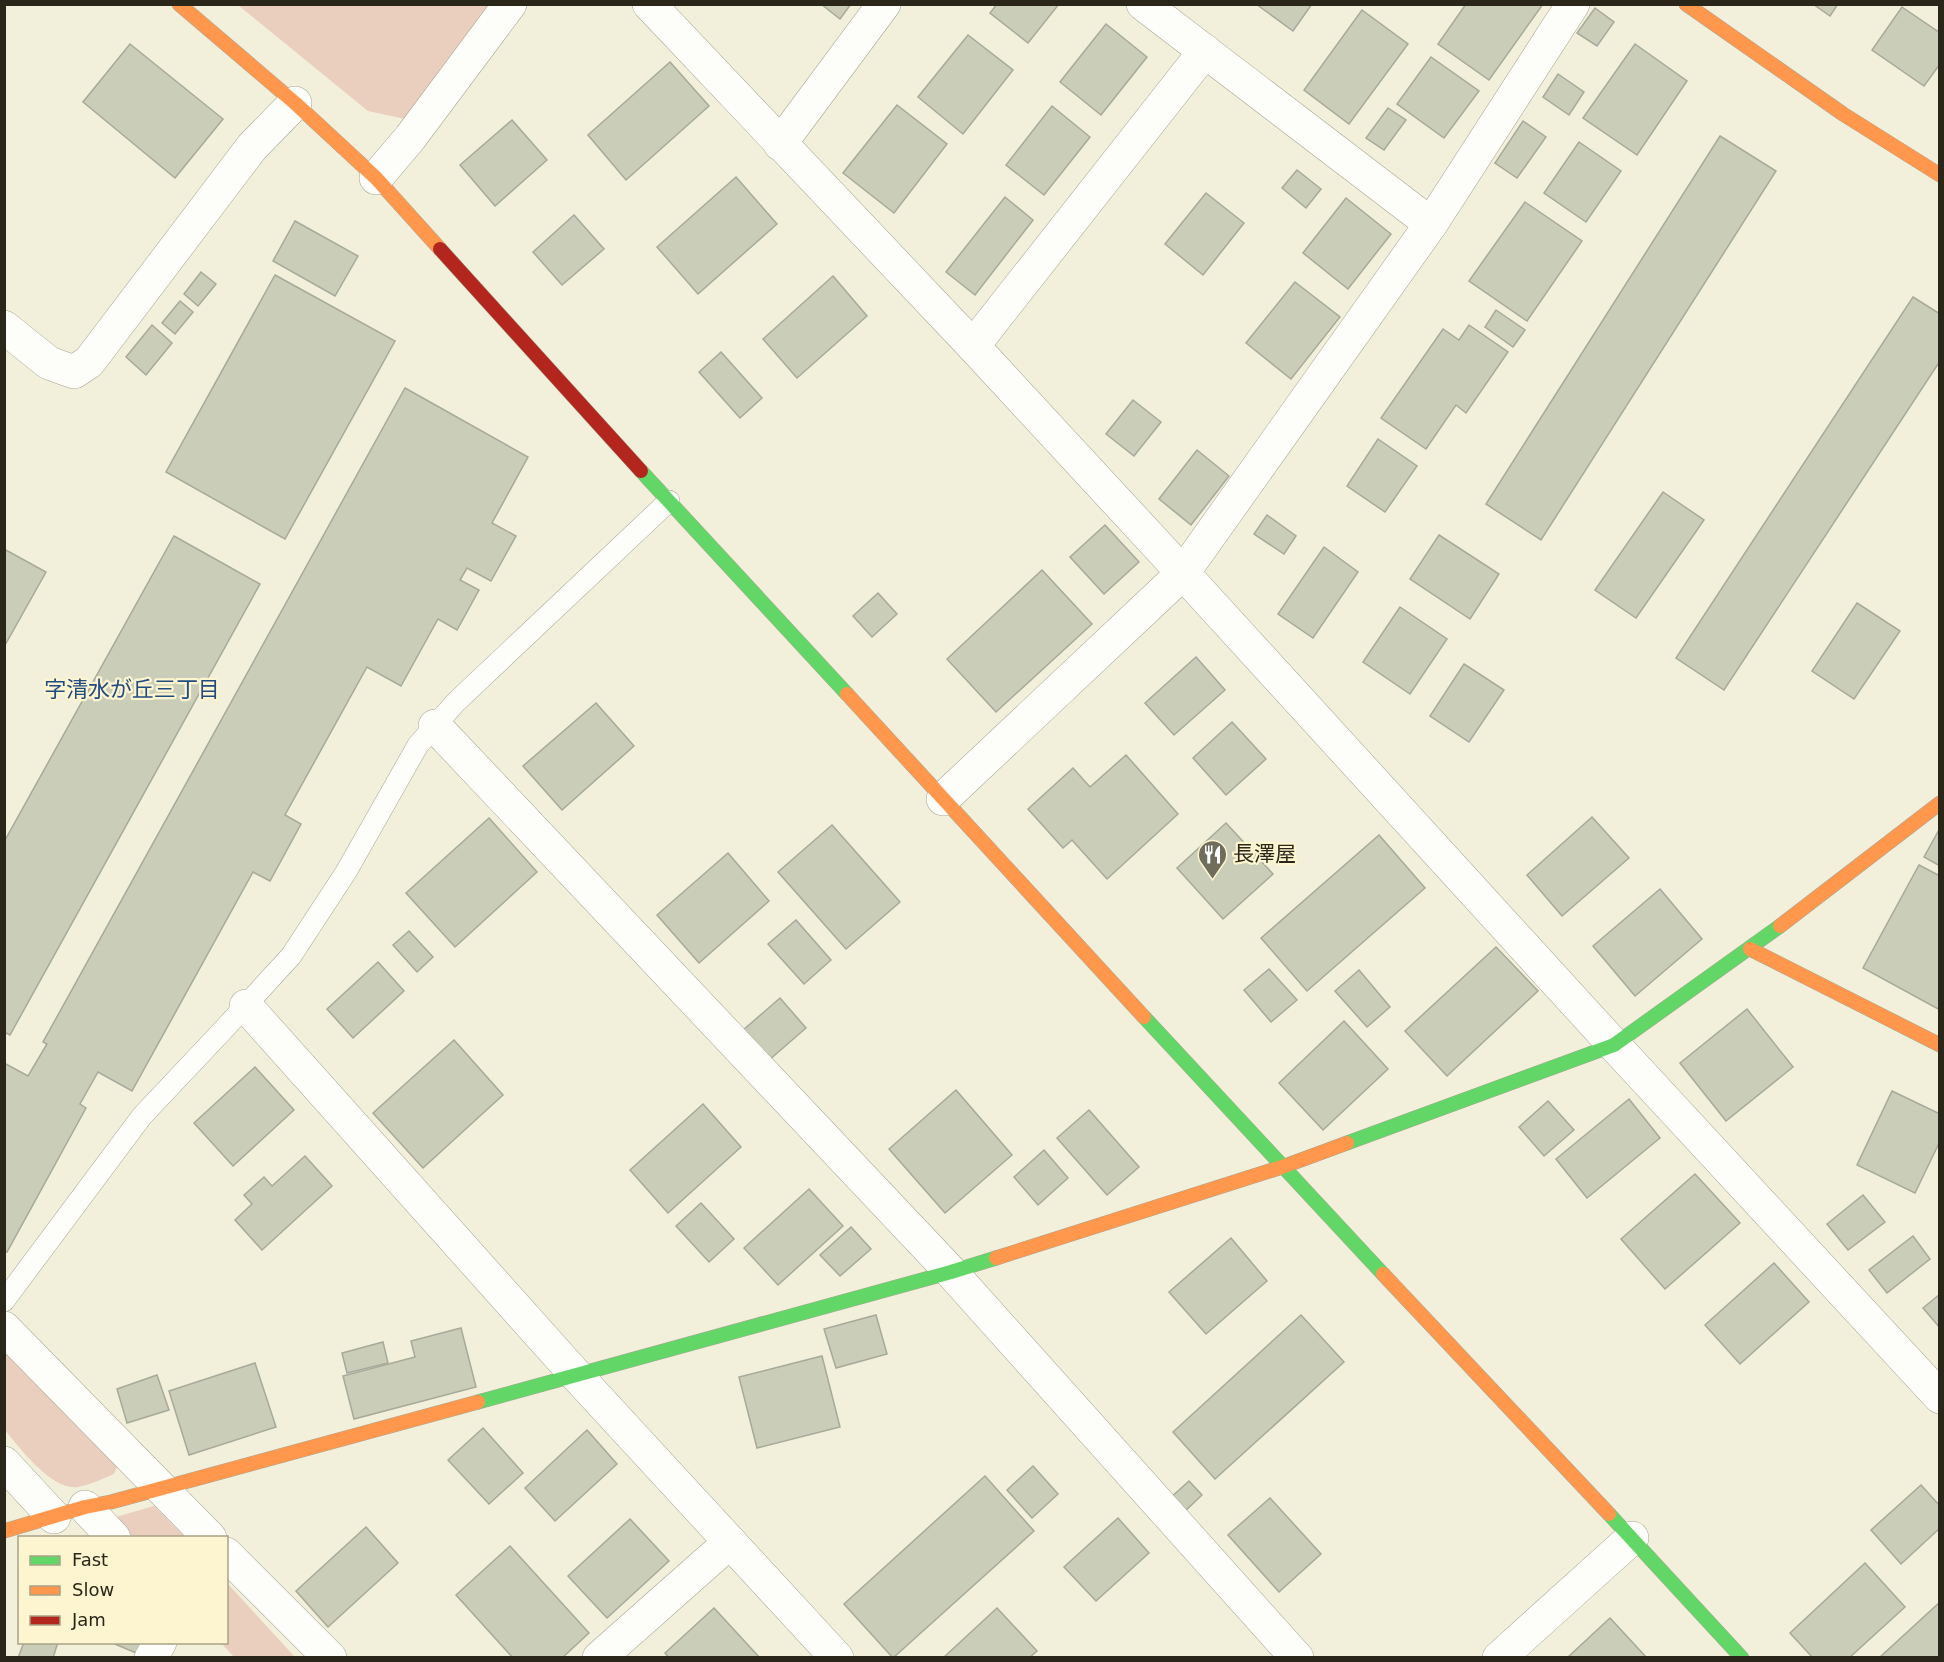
<svg xmlns="http://www.w3.org/2000/svg" width="1944" height="1662" viewBox="0 0 1944 1662" font-family="'DejaVu Sans','Noto Sans JP',sans-serif">
	<style>
		.green { fill: #eacebe }
		.building { fill: #caceb8; stroke: #a7a99a; stroke-width: 1.5 }
		.lines { fill: none; stroke-linecap: round; stroke-linejoin: round }
		.lane-casing { stroke: #a7a595; stroke-width: 22 }
		.street-casing { stroke: #a7a595; stroke-width: 34 }
		.fast-casing { stroke: #a7a595; stroke-width: 15 }
		.slow-casing { stroke: #a7a595; stroke-width: 15 }
		.jam-casing { stroke: #a7a595; stroke-width: 15 }
		.lane { stroke: #fdfdf9; stroke-width: 21 }
		.street { stroke: #fdfdf9; stroke-width: 33 }
		.fast { stroke: #63d668; stroke-width: 14 }
		.slow { stroke: #ff974d; stroke-width: 14 }
		.jam { stroke: #b3261e; stroke-width: 14 }
		.labels { text-anchor: middle; stroke-width: 4.5; stroke-linejoin: round; paint-order: stroke }
		.poi-label { font-size: 21px; fill: #2a271a; stroke: #fdf5d0; text-anchor: start }
		.neighbourhood-label { font-size: 22px; fill: #224c81; stroke: #fdf5d0 }
	</style>
	<rect width="100%" height="100%" fill="#f2efda"/>
	<!-- green -->
	<g class="green">
		<polygon points="238,5 490,5 405,119 368,111"/>
		<path d="M 5,1339 L 119,1462 L 114,1474 C 102,1479 90,1485 78,1487 C 52,1491 20,1448 5,1430 Z"/>
		<polygon points="154,1506 185,1537 133,1537 116,1517"/>
		<polygon points="227,1583 295,1657 234,1657 221,1643 226,1642"/>
	</g>
	<!-- building -->
	<g class="building">
		<polygon points="821,4 851,4 840,19"/>
		<polygon points="997,4 1059,4 1028,43 990,13"/>
		<polygon points="1256,4 1312,4 1293,31"/>
		<polygon points="1466,4 1543,4 1489,80 1438,44"/>
		<polygon points="1813,4 1838,4 1830,16"/>
		<polygon points="1902,7 1940,33 1940,64 1924,86 1872,50"/>
		<polygon points="1595,8 1614,22 1597,46 1577,33"/>
		<polygon points="1362,10 1408,44 1349,124 1304,90"/>
		<polygon points="1106,24 1147,57 1101,115 1060,82"/>
		<polygon points="968,35 1013,70 963,134 918,97"/>
		<polygon points="130,44 223,119 175,178 83,102"/>
		<polygon points="1635,44 1687,81 1637,155 1583,118"/>
		<polygon points="1431,57 1479,91 1444,138 1397,104"/>
		<polygon points="670,62 709,106 626,180 588,135"/>
		<polygon points="1558,74 1584,92 1569,115 1543,97"/>
		<polygon points="897,105 947,144 894,213 843,173"/>
		<polygon points="1052,106 1090,137 1044,195 1006,165"/>
		<polygon points="1388,108 1406,120 1384,150 1366,138"/>
		<polygon points="512,120 547,160 495,206 460,165"/>
		<polygon points="1523,121 1546,137 1517,178 1495,163"/>
		<polygon points="1720,136 1776,171 1541,540 1486,504"/>
		<polygon points="1579,142 1621,171 1586,222 1544,193"/>
		<polygon points="1297,170 1321,189 1306,208 1282,188"/>
		<polygon points="736,177 777,224 698,294 657,247"/>
		<polygon points="1206,193 1244,223 1203,275 1165,244"/>
		<polygon points="1005,197 1033,220 975,295 946,272"/>
		<polygon points="1346,198 1391,234 1348,289 1303,253"/>
		<polygon points="1525,202 1582,241 1527,321 1469,281"/>
		<polygon points="574,215 604,249 562,285 533,252"/>
		<polygon points="295,221 358,256 335,296 273,261"/>
		<polygon points="201,272 216,284 198,306 184,294"/>
		<polygon points="275,275 395,341 285,539 166,472"/>
		<polygon points="833,276 867,316 797,378 763,339"/>
		<polygon points="1295,282 1340,317 1291,379 1246,343"/>
		<polygon points="1913,297 1940,314 1940,361 1724,690 1676,658"/>
		<polygon points="180,301 193,312 175,334 162,323"/>
		<polygon points="1496,310 1525,330 1513,347 1485,327"/>
		<polygon points="152,325 172,343 146,375 126,357"/>
		<polygon points="1469,325 1508,352 1466,413 1456,405 1426,449 1381,418 1443,329 1459,340"/>
		<polygon points="721,352 762,398 740,418 699,372"/>
		<polygon points="405,388 528,457 492,523 516,536 491,581 467,568 460,580 479,590 457,630 438,619 401,686 367,667 285,815 301,824 270,881 253,872 132,1091 98,1072 80,1104 86,1108 7,1252 4,1251 4,1067 6,1064 28,1076 47,1044 43,1042"/>
		<polygon points="1133,400 1161,422 1134,456 1106,434"/>
		<polygon points="1378,439 1417,466 1385,512 1347,486"/>
		<polygon points="1197,450 1229,476 1191,525 1159,499"/>
		<polygon points="1663,492 1704,520 1636,618 1595,590"/>
		<polygon points="1267,515 1296,536 1284,554 1254,534"/>
		<polygon points="1105,525 1139,562 1104,594 1070,557"/>
		<polygon points="1439,535 1499,574 1470,619 1410,579"/>
		<polygon points="174,536 260,584 10,1035 4,1032 4,842"/>
		<polygon points="1324,547 1358,572 1313,638 1278,614"/>
		<polygon points="4,549 46,572 4,647"/>
		<polygon points="1042,570 1092,624 996,712 947,659"/>
		<polygon points="878,593 897,614 872,637 853,616"/>
		<polygon points="1857,603 1900,631 1854,699 1812,671"/>
		<polygon points="1400,607 1447,639 1410,694 1363,662"/>
		<polygon points="1196,657 1225,690 1174,735 1145,703"/>
		<polygon points="1464,664 1504,690 1469,742 1430,716"/>
		<polygon points="596,703 634,746 562,810 523,766"/>
		<polygon points="1232,722 1266,759 1226,795 1193,758"/>
		<polygon points="1126,755 1178,814 1107,879 1072,840 1063,848 1028,809 1073,768 1090,787"/>
		<polygon points="1592,817 1629,858 1562,916 1527,875"/>
		<polygon points="489,818 537,872 455,947 406,893"/>
		<polygon points="1226,823 1273,874 1223,919 1177,868"/>
		<polygon points="832,825 900,902 846,949 778,872"/>
		<polygon points="1940,828 1940,866 1924,857"/>
		<polygon points="1379,835 1425,888 1307,991 1261,938"/>
		<polygon points="728,853 769,901 699,963 657,915"/>
		<polygon points="1919,865 1940,876 1940,1010 1863,968"/>
		<polygon points="1660,889 1702,939 1635,996 1593,946"/>
		<polygon points="796,920 831,960 804,984 768,944"/>
		<polygon points="409,931 433,957 417,972 393,945"/>
		<polygon points="1496,947 1538,991 1447,1076 1405,1031"/>
		<polygon points="378,962 404,991 353,1038 327,1009"/>
		<polygon points="1269,969 1297,1000 1271,1022 1244,990"/>
		<polygon points="1359,970 1390,1007 1367,1027 1335,991"/>
		<polygon points="780,998 806,1028 768,1061 742,1031"/>
		<polygon points="1747,1009 1793,1067 1726,1121 1680,1063"/>
		<polygon points="1344,1021 1388,1069 1323,1130 1279,1083"/>
		<polygon points="454,1040 503,1095 423,1168 373,1113"/>
		<polygon points="255,1067 294,1110 233,1166 194,1123"/>
		<polygon points="956,1090 1012,1155 945,1213 889,1149"/>
		<polygon points="1892,1091 1940,1114 1940,1141 1915,1193 1857,1165"/>
		<polygon points="1629,1099 1660,1138 1587,1198 1556,1159"/>
		<polygon points="1548,1101 1574,1130 1544,1156 1519,1127"/>
		<polygon points="703,1104 741,1147 668,1213 630,1170"/>
		<polygon points="1089,1110 1139,1167 1107,1195 1057,1138"/>
		<polygon points="1044,1150 1068,1178 1038,1205 1014,1177"/>
		<polygon points="305,1156 332,1186 262,1250 235,1220 252,1204 244,1195 264,1177 272,1186"/>
		<polygon points="1695,1174 1740,1223 1665,1289 1621,1239"/>
		<polygon points="809,1189 843,1226 778,1285 744,1248"/>
		<polygon points="1863,1195 1885,1222 1848,1250 1827,1224"/>
		<polygon points="701,1203 734,1239 709,1262 676,1226"/>
		<polygon points="851,1227 871,1249 840,1276 820,1255"/>
		<polygon points="1913,1236 1930,1259 1887,1293 1869,1270"/>
		<polygon points="1231,1238 1267,1281 1206,1334 1169,1292"/>
		<polygon points="1774,1263 1809,1302 1740,1364 1705,1325"/>
		<polygon points="1940,1294 1940,1328 1923,1308"/>
		<polygon points="876,1315 887,1354 836,1368 824,1329"/>
		<polygon points="1301,1315 1344,1362 1215,1479 1173,1432"/>
		<polygon points="461,1328 476,1387 354,1419 343,1376 415,1357 411,1341"/>
		<polygon points="383,1342 388,1363 347,1373 342,1353"/>
		<polygon points="822,1356 840,1427 757,1448 739,1377"/>
		<polygon points="255,1363 276,1427 189,1455 169,1391"/>
		<polygon points="157,1375 169,1410 127,1423 117,1389"/>
		<polygon points="483,1428 523,1473 489,1504 448,1460"/>
		<polygon points="587,1430 617,1464 555,1521 525,1488"/>
		<polygon points="1033,1466 1058,1494 1032,1518 1007,1490"/>
		<polygon points="985,1476 1034,1531 893,1658 844,1604"/>
		<polygon points="1189,1481 1202,1495 1181,1515 1168,1500"/>
		<polygon points="1921,1485 1940,1506 1940,1528 1901,1564 1871,1530"/>
		<polygon points="1270,1498 1321,1554 1279,1592 1228,1535"/>
		<polygon points="1118,1518 1149,1553 1096,1601 1064,1567"/>
		<polygon points="630,1519 669,1561 607,1618 568,1576"/>
		<polygon points="366,1527 398,1563 328,1627 296,1591"/>
		<polygon points="510,1546 589,1633 562,1658 513,1658 456,1595"/>
		<polygon points="1865,1563 1905,1607 1849,1658 1813,1658 1790,1633"/>
		<polygon points="1940,1602 1940,1658 1879,1658"/>
		<polygon points="714,1608 760,1658 669,1658 665,1653"/>
		<polygon points="997,1608 1037,1651 1029,1658 943,1658"/>
		<polygon points="1610,1618 1647,1658 1567,1658"/>
		<polygon points="24,1642 58,1642 53,1658 18,1658"/>
		<polygon points="110,1642 146,1642 141,1655"/>
	</g>
	<g class="lines">
		<defs>
			<polyline id="lane" points="4,1301 142,1116 225,1028 291,956 346,872 418,745 456,702 669,501"/>
			<g id="street">
				<polyline points="649,4 973,346 1183,573 1614,1045 1940,1397"/>
				<polyline points="1143,4 1431,224"/>
				<polyline points="780,144 884,4"/>
				<polyline points="376,178 410,138 510,4"/>
				<polyline points="4,327 49,363 74,372 89,362 252,147 295,103"/>
				<polyline points="973,346 1205,51"/>
				<polyline points="435,726 951,1272 1297,1658"/>
				<polyline points="943,799 1183,573 1431,224 1573,4"/>
				<polyline points="246,1006 576,1375 837,1658"/>
				<polyline points="4,1328 210,1538"/>
				<polyline points="4,1463 54,1517"/>
				<polyline points="85,1507 114,1538"/>
				<polyline points="226,1554 330,1658"/>
				<polyline points="151,1658 160,1642"/>
				<polyline points="599,1658 730,1542"/>
				<polyline points="1499,1658 1632,1538"/>
			</g>
			<g id="fast">
				<polyline points="641,471 847,694"/>
				<polyline points="1144,1017 1383,1274"/>
				<polyline points="1347,1143 1614,1045 1780,926"/>
				<polyline points="478,1402 951,1272 996,1258"/>
				<polyline points="1609,1514 1742,1658"/>
			</g>
			<g id="slow">
				<polyline points="179,4 295,103 376,178 440,249"/>
				<polyline points="1686,4 1843,114 1940,175"/>
				<polyline points="847,694 1144,1017"/>
				<polyline points="1780,926 1940,803"/>
				<polyline points="1750,949 1940,1045"/>
				<polyline points="996,1258 1282,1167 1347,1143"/>
				<polyline points="1383,1274 1609,1514"/>
				<polyline points="4,1531 85,1507 111,1502 478,1402"/>
			</g>
			<polyline id="jam" points="440,249 641,471"/>
		</defs>
		<!-- lane casing -->
		<use href="#lane" class="lane-casing"/>
		<!-- street casing -->
		<use href="#street" class="street-casing"/>
		<!-- fast casing -->
		<use href="#fast" class="fast-casing"/>
		<!-- slow casing -->
		<use href="#slow" class="slow-casing"/>
		<!-- jam casing -->
		<use href="#jam" class="jam-casing"/>
		<!-- lane -->
		<use href="#lane" class="lane"/>
		<!-- street -->
		<use href="#street" class="street"/>
		<!-- fast -->
		<use href="#fast" class="fast"/>
		<!-- slow -->
		<use href="#slow" class="slow"/>
		<!-- jam -->
		<use href="#jam" class="jam"/>
	</g>
	<!-- icons -->
	<defs>
		<symbol id="restaurant-pin" viewBox="-11 -11 22 30"><path d="M0 17L-7.5 6A9.5 9.5 0 1 1 7.5 6Z" fill="#706d5d" stroke="#fdf5d0"/><path d="M-5-6h1v4h1v-4h1v4h1v-4h1v5L-1.5 .5V6h-2V.5L-5-1ZM5-6V6H3V1.5H1.5Q1.5-4 5-6Z" fill="#fff"/></symbol>
	</defs>
	<g fill-rule="evenodd">
		<use href="#restaurant-pin" x="1196" y="838" width="33" height="45"/>
	</g>
	<g class="labels">
		<!-- poi labels -->
		<g class="poi-label">
			<text x="1233" y="861">長澤屋</text>
		</g>
		<!-- neighbourhood labels -->
		<g class="neighbourhood-label">
			<text x="132" y="697">字清水が丘三丁目</text>
		</g>
	</g>
	<!-- border -->
	<rect width="1944" height="1662" fill="none" stroke="#2a271a" stroke-width="12"/>
	<!-- legend -->
	<rect x="18" y="1536" width="210" height="108" fill="#fdf5d0" stroke="#a9a387" stroke-width="1.5"/>
	<rect x="30" y="1556" width="30" height="9" fill="#63d668" stroke="#a9a387" stroke-width="1.5"/>
	<text x="72" y="1566" font-size="18" fill="#2a271a">Fast</text>
	<rect x="30" y="1586" width="30" height="9" fill="#ff974d" stroke="#a9a387" stroke-width="1.5"/>
	<text x="72" y="1596" font-size="18" fill="#2a271a">Slow</text>
	<rect x="30" y="1616" width="30" height="9" fill="#b3261e" stroke="#a9a387" stroke-width="1.5"/>
	<text x="72" y="1626" font-size="18" fill="#2a271a">Jam</text>
</svg>
